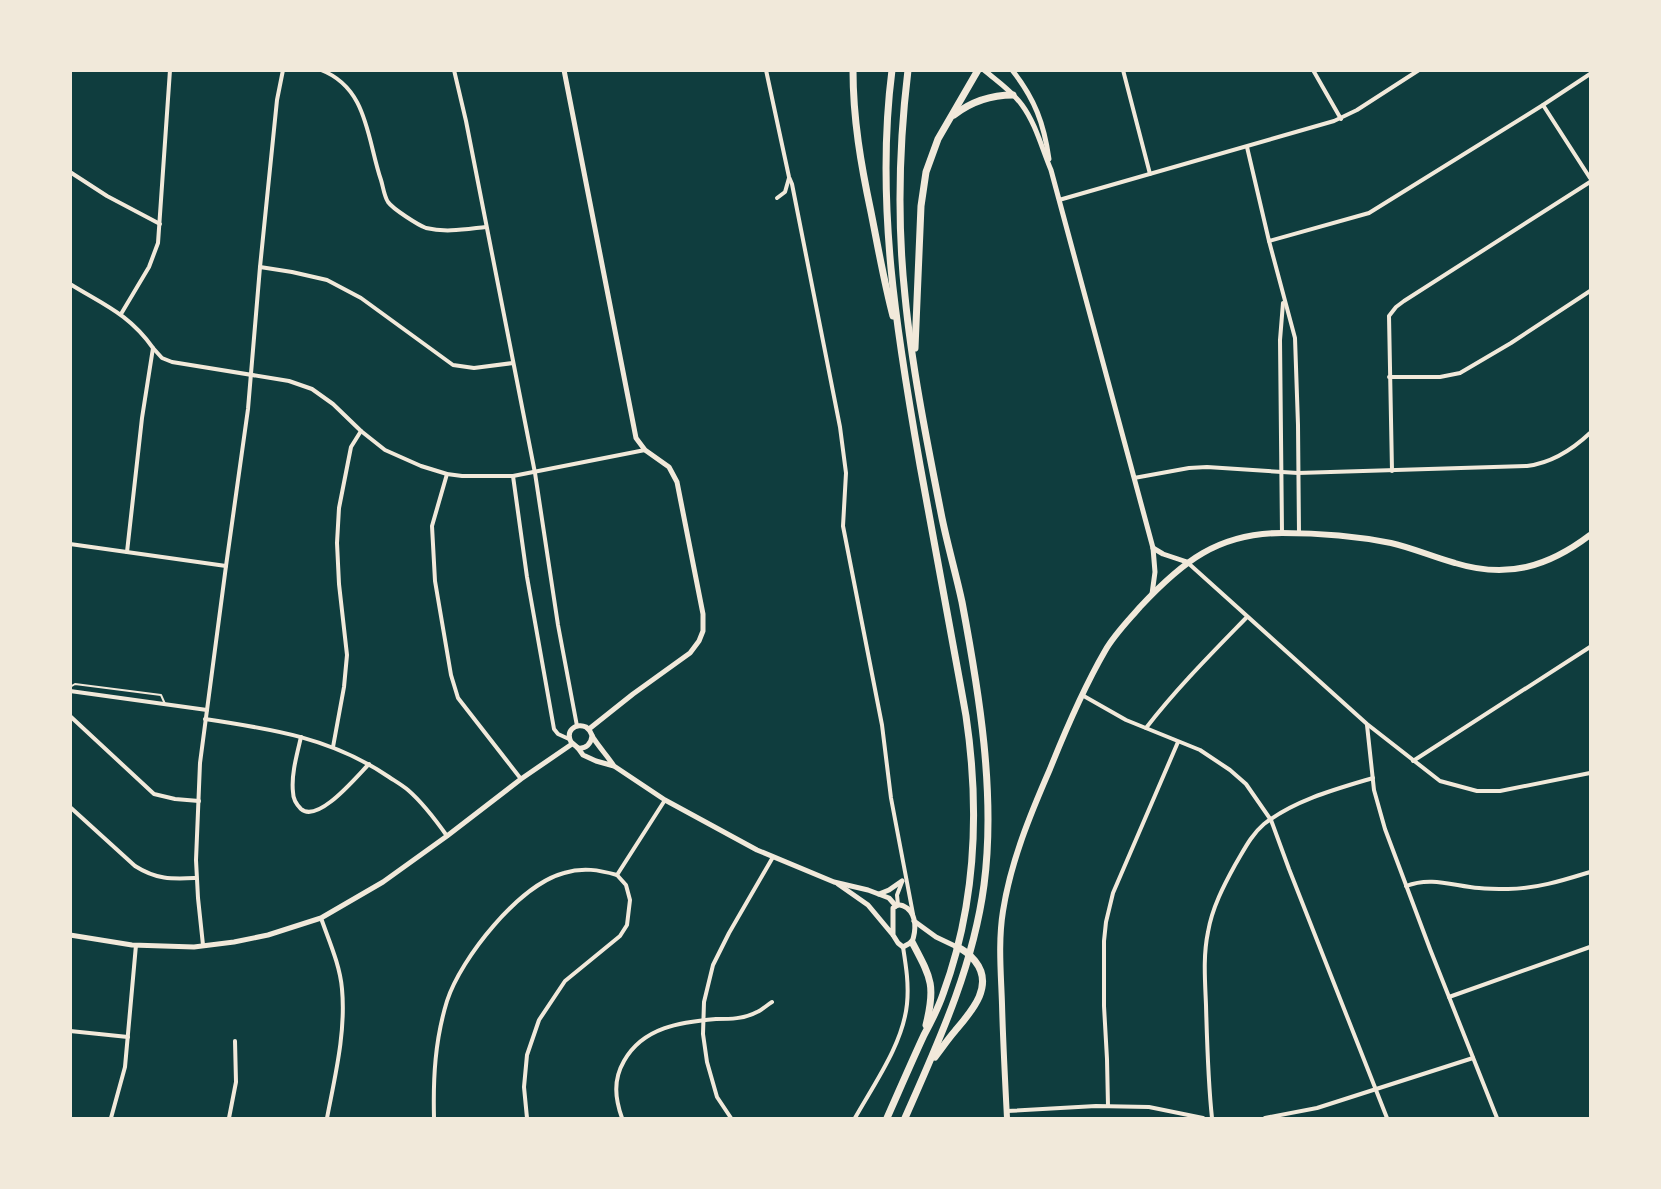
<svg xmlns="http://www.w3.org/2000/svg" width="1661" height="1189" viewBox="0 0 1661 1189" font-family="'Noto Sans',sans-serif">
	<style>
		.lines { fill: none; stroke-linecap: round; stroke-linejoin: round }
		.service { stroke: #f1e9da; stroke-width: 2 }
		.minor { stroke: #f1e9da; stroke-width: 4 }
		.tertiary { stroke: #f1e9da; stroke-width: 5 }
		.secondary { stroke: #f1e9da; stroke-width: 6 }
		.primary { stroke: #f1e9da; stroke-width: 7 }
	</style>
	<rect width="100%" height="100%" fill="#0f3d3e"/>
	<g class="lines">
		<!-- service -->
		<polyline class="service" points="70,687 75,684 161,695 165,704"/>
		<!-- minor -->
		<g class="minor">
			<path d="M 321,70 C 368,88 367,139 381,180 C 383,186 384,196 388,202 C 393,209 418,225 426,228 C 446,233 467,229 486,227"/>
			<polyline points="454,70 466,121 535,473 558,625 577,726"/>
			<polyline points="766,70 789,177 792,184 840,427 846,473 843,526 882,725 891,798 913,914"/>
			<polyline points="1123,70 1150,174"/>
			<polyline points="1313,70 1341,119"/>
			<polyline points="1543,105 1590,178"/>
			<polyline points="1247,147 1269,241 1295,338 1298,425 1299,533"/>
			<polyline points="70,172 107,196 160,224"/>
			<polyline points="777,198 785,192 789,178"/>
			<polyline points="1059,200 1334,121 1357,110 1419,70"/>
			<polyline points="1269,241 1369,213 1543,105 1590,74"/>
			<polyline points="260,267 292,272 327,280 361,298 453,365 474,368 513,363"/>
			<path d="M 70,284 C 104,305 129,314 153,348 L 142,418 L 127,552"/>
			<polyline points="121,314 149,267 158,243 170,70"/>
			<polyline points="153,348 162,358 172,362 289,381 312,389 333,404 361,431 385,450 421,466 447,474 462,476 513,476 645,450"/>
			<polyline points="1389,377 1440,377 1460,373 1511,343 1590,291"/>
			<polyline points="1392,471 1389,316 1396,307 1404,301 1590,182"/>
			<polyline points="447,474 432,526 435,581 451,675 458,698 521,779"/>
			<polyline points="513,476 527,577 554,729 558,734 569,739"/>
			<path d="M 1134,478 L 1189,468 L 1207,467 L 1298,473 L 1527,466 C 1551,463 1573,449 1590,433"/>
			<polyline points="1282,533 1280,340 1283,303"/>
			<polyline points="70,544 226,566"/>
			<polyline points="1187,562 1367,724 1440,781 1477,791 1500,791 1590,773"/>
			<polyline points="70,691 207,710"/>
			<polyline points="1082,695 1126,720 1200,750 1230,770 1246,784 1271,820 1289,869 1387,1118"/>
			<polyline points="70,716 154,794 175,799 199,801"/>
			<path d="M 205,719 C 272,729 332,738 389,777 C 395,781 402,785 408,790 C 423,803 435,819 447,836"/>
			<polyline points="1367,725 1374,790 1385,829 1430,949 1497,1118"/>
			<path d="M 1146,728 C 1177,688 1212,653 1247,617"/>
			<path d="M 301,737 C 297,754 291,775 293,792 C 293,799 296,804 301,809 C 318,824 357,776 369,764"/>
			<polyline points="333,747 344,687 347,655 339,584 337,543 339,508 351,447 361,431"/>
			<polyline points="1413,761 1590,647"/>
			<path d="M 70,807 L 135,866 C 157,880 172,879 196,878"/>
			<path d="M 1406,886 C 1431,876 1454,886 1479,888 C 1489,889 1498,889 1508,889 C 1536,889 1564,880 1590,872"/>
			<polyline points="898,905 897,895 902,882"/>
			<path d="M 321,918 C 329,941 340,965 342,989 C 346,1032 335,1076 327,1118"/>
			<polyline points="203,945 198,898 196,860 200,763 226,566 248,409 260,267 277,100 283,70"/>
			<polyline points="1449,997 1590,947"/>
			<polyline points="70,1031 128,1037"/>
			<polyline points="1108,1106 1107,1059 1104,1006 1104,941 1106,922 1113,893 1178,742"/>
			<polyline points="1007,1111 1096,1106 1149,1107 1203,1118"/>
			<polyline points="111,1118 125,1067 136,945"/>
			<polyline points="229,1118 236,1082 235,1041"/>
			<path d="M 434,1118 C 433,1078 435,1040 447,1001 C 461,958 519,885 564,873 C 583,867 599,870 617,875 L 665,800"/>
			<polyline points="527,1118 524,1087 527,1055 539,1020 565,981 620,936 627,925 630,900 626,885 617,875"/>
			<path d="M 622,1118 C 615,1098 613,1080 624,1061 C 643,1027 681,1022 716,1019 C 730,1019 744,1019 757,1012 C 762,1010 767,1005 772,1002"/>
			<polyline points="731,1118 717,1097 707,1062 703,1034 704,1002 713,965 729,933 773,857"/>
			<path d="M 855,1118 C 874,1084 903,1044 907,1004 C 909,984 906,966 903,947"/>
			<path d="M 1212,1118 C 1208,1081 1207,1043 1206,1005 C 1205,980 1203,956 1208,932 C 1212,908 1224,885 1235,865 C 1244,850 1251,835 1264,824 C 1295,800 1336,789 1373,778"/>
			<polyline points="1265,1118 1317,1108 1473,1058"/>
		</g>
		<!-- tertiary -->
		<g class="tertiary">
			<polyline points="564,70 636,438 645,450 669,467 677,482 703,614 703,631 699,641 690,653 633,694 589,729"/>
			<path d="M 984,70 C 997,81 1012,91 1022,105 C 1036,124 1042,149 1051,170 L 1153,548 L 1155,572 L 1152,594"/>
			<path d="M 1012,70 C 1035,99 1044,124 1049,159"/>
			<polyline points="1153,548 1163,554 1187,562"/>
			<path d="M 578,748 C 586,749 591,744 592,736"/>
			<path d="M 614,766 C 608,757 600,748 594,739 C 591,735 591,730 586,727 C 582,725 576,725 572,729 C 568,733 569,738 571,742 L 578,748 L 583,755 L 596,761 L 614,766 L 665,800 L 757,850 L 834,882 L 868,890 L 889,898 L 896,906"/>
			<path d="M 838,884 L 868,905 L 893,935 L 898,943 L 903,947 L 912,942 C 916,931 917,916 907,908 C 901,904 898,904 893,908 L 893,935"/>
			<polyline points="879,894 889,890 902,881"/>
			<polyline points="914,921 936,937 957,947"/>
			<polyline points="70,935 132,945 194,947 234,942 268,935 321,918 383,882 447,836 521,779 572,744"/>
		</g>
		<!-- secondary -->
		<path class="secondary" d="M 1007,1118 C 1005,1080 1003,1042 1002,1004 C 1001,973 998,942 1003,911 C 1011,861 1030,815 1050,769 C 1066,729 1083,689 1105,651 C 1114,635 1128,621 1140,607 C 1182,562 1218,533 1282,533 C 1318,533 1356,536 1391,543 C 1413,548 1433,557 1455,563 C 1507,579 1548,567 1590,535"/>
		<!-- primary -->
		<g class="primary">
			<path d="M 853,70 C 853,119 861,165 871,212 C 878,247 884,282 893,316"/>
			<path d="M 954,115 C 972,101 990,95 1013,95"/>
			<polyline points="915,348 921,206 926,172 938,139 978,70"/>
			<path d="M 912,942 C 931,978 936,985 926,1025"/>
			<path d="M 935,1057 C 942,1048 948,1039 955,1031 C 971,1012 995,986 975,961 C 970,955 965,950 957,947"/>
			<path d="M 887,1118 C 899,1091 911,1063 924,1035 C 931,1022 938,1009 943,994 C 976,904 980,810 966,716 C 951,632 935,548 920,465 C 897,335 875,202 892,70"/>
			<path d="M 905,1118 C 938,1043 973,968 984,885 C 996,794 979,692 962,602 C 956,574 948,547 942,518 C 928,447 912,369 905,296 C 897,221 899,145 908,70"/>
		</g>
	</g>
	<!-- border -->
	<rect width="1661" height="1189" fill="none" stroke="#f1e9da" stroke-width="144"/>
</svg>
